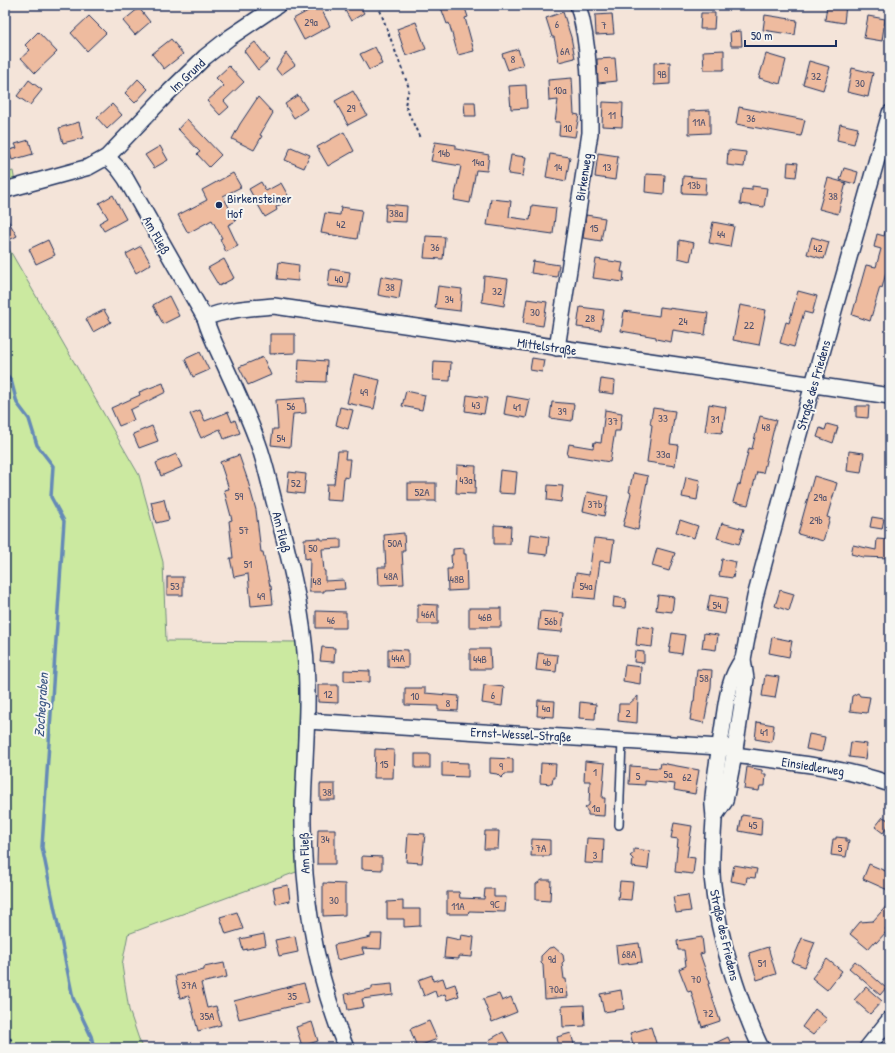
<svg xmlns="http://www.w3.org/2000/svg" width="895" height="1053" viewBox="0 0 895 1053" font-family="'Patrick Hand',sans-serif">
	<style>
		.green { fill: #cbe9a0; stroke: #738c7f }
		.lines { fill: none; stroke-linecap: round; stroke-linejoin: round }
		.stream { stroke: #658ab7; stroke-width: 3.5 }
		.building { fill: #eebb9f; stroke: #1b2f5e }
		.lane-casing { stroke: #1b2f5e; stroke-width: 10 }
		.street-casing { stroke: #1b2f5e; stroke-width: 18 }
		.path { stroke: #1b2f5e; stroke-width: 2; stroke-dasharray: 3 3; stroke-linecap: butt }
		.lane { stroke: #f6f6f2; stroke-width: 7 }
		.street { stroke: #f6f6f2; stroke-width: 15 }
		.poi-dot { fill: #1b2f5e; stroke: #f6f6f2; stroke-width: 1.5 }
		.labels { text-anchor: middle; stroke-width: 4; stroke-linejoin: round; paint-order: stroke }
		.number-label { font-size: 11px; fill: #50526e }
		.street-label { font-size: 13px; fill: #1b2f5e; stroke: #f6f6f2 }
		.poi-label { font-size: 13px; fill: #1b2f5e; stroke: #f6f6f2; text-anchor: start }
		.water-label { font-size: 14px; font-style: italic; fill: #3a5583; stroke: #f6f6f2 }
	</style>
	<rect width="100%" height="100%" fill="#f4e4d9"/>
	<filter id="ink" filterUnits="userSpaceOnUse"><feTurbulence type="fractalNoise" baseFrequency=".025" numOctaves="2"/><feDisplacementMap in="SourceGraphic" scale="8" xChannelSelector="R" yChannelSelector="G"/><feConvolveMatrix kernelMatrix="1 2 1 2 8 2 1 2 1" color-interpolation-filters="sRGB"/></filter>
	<g filter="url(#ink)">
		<!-- green -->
		<g class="green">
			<polygon points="13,171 15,182 5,184 5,173"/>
			<polygon points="5,242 139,475 163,562 166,641 300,642 300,666 295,819 299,871 128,934 122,965 129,1010 142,1048 5,1048"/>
		</g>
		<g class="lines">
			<!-- stream -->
			<polyline class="stream" points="5,373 11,380 17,403 29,419 37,445 53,466 51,497 64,521 42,847 73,998 91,1036 94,1048"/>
		</g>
		<!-- building -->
		<g class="building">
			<polygon points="319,5 330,26 304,40 293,19"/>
			<polygon points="342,5 359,5 364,13 351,21"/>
			<polygon points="440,5 464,5 468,17 465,18 474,51 458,55 449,23 447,24"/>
			<polygon points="827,5 846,5 844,23 825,20"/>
			<polygon points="139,8 150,22 135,35 123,21"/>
			<polygon points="563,12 571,37 575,58 559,62 554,37 552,37 546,18"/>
			<polygon points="701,13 715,13 714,29 700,29"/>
			<polygon points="612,14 614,34 596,35 595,15"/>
			<polygon points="765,15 797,20 795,35 763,30"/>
			<polygon points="89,16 106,33 87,51 71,33"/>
			<polygon points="868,16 885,19 882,41 864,38"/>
			<polygon points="416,22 426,49 406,56 397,29"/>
			<polygon points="741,31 742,46 731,46 730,32"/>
			<polygon points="38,32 57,52 35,73 21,58 30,50 25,45"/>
			<polygon points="171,39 183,54 164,69 152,54"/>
			<polygon points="255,42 269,60 258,70 244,51"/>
			<polygon points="375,47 381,59 380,60 382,64 369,70 360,54"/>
			<polygon points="518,49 523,65 508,70 502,54"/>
			<polygon points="724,50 724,70 704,70 703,51"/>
			<polygon points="286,53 295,65 281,75 276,69"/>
			<polygon points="766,54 786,60 780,84 759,78"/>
			<polygon points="615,58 617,81 598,83 597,59"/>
			<polygon points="809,61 830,67 823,90 803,84"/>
			<polygon points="670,62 670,84 654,85 654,63"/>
			<polygon points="229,66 244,82 224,101 229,107 220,115 207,101 224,86 216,78"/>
			<polygon points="852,68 873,73 868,97 847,92"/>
			<polygon points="572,78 574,114 579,115 575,137 559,135 560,122 555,122 558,100 549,101 548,80"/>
			<polygon points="138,79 148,89 135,103 125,93"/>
			<polygon points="29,80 42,90 30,105 17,96"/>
			<polygon points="526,85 527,108 511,109 509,86"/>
			<polygon points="353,91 367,115 348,125 335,101"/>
			<polygon points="298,95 307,109 294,118 285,104"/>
			<polygon points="258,97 273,113 260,135 262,136 254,150 232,139 240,124"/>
			<polygon points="464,102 475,102 476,116 465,116"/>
			<polygon points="603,102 623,103 622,127 602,126"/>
			<polygon points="112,104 122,115 107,129 97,118"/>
			<polygon points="739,107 805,120 801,136 736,124"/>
			<polygon points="710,110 710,133 689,134 689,111"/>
			<polygon points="187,119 221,155 209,167 197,154 200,152 178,129"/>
			<polygon points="79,122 83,138 63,143 59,128"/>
			<polygon points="840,124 858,128 854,144 837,140"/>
			<polygon points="344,132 354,151 328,166 317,147"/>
			<polygon points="29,140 33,154 12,160 9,150 17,148 15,144"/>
			<polygon points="435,142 456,145 456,149 489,155 487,171 476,170 470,203 454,200 461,166 431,161"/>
			<polygon points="160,146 168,160 154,168 145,155"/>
			<polygon points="291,147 310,155 304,168 285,160"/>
			<polygon points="728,150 746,152 744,167 727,165"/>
			<polygon points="598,153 618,156 615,180 595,177"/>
			<polygon points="550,154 570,157 566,181 546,177"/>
			<polygon points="511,155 526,157 523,176 508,174"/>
			<polygon points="788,162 798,163 796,177 787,176"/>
			<polygon points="844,168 858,172 855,184 840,180"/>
			<polygon points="233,173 241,187 223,196 236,221 228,225 238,246 226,252 220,239 222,238 212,220 188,233 178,215 207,200 202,190"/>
			<polygon points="646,174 665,175 664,194 645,192"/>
			<polygon points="683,176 706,178 705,194 682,193"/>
			<polygon points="828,178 846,183 838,214 819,209"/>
			<polygon points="261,182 266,191 281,183 290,199 276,207 277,210 265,217 249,189"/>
			<polygon points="752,186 767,188 764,207 740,204 742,189 752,190"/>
			<polygon points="113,195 126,219 104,231 99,223 108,218 99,203"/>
			<polygon points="491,199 511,201 509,217 530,220 532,205 556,208 553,234 487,225"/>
			<polygon points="386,204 407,206 406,222 385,221"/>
			<polygon points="341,207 362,210 357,239 321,233 325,213 340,215"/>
			<polygon points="5,215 17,236 5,242"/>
			<polygon points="586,215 605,218 601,241 583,238"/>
			<polygon points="713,222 734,226 730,247 709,243"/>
			<polygon points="887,225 890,226 890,258 882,288 880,287 870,321 852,315 866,265 876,267 881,249 874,247 877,234 884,236"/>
			<polygon points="426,236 445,237 443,259 424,258"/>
			<polygon points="812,237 829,242 824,259 807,254"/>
			<polygon points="48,240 55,255 36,264 29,249"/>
			<polygon points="679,240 694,243 690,261 678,258"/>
			<polygon points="141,246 151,264 136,273 126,254"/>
			<polygon points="224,259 234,278 219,286 208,268"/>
			<polygon points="596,259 623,263 621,272 624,272 623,282 593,278"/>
			<polygon points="533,261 559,265 557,277 531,273"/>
			<polygon points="279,262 299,265 298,281 277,279"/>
			<polygon points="330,269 350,272 348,288 328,286"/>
			<polygon points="381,276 402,280 399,299 378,295"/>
			<polygon points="484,276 508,279 504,306 482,302"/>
			<polygon points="438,286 462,289 460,311 435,308"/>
			<polygon points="798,291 817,296 812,314 804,312 794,347 780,343 786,322 789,323"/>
			<polygon points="169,296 179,316 163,324 153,305"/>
			<polygon points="527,299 547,302 543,326 523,323"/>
			<polygon points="740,305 766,310 759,345 733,340"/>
			<polygon points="580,307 604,310 601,330 577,327"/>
			<polygon points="660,307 708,313 705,335 673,330 671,342 656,339 656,337 621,331 624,311 659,316"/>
			<polygon points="104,310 111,322 93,332 86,319"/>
			<polygon points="270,334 295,334 295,353 270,354"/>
			<polygon points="200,352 209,370 193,377 185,359"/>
			<polygon points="263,357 271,375 248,385 239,367"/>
			<polygon points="532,358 544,360 542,372 530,370"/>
			<polygon points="299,359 327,361 326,382 298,381"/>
			<polygon points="434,361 451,362 450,381 433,380"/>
			<polygon points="354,374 380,380 374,409 347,403"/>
			<polygon points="601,379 615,381 614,394 599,392"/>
			<polygon points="163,383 166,392 130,410 134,420 119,426 111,408 140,395 139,392"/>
			<polygon points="406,391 425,395 422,410 402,406"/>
			<polygon points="467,395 487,398 484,414 465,411"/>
			<polygon points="507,396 530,400 526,418 504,414"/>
			<polygon points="305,398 306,413 293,414 290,447 271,445 273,429 278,429 276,400"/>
			<polygon points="552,402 574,404 572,421 550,418"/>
			<polygon points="709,404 726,407 722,433 705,431"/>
			<polygon points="856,406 869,406 868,418 856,417"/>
			<polygon points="340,407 353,410 348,429 336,425"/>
			<polygon points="653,408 675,411 670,444 678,445 675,466 647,462 652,425 650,424"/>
			<polygon points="200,410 205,421 228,412 232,422 235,420 240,433 224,439 220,429 201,438 190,414"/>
			<polygon points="605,410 622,413 620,431 615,431 610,462 567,455 569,444 593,448 594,442 601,443"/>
			<polygon points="760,416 776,420 763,473 757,472 748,505 733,502 738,484 740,485 749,448 752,449"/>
			<polygon points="827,424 838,427 833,443 817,437 820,428 825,430"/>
			<polygon points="152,426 158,441 139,448 133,434"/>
			<polygon points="338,451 346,451 345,459 350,459 348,478 344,477 342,501 326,500 327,484 334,484"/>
			<polygon points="849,451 864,453 861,473 847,471"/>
			<polygon points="176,454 182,467 161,476 156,463"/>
			<polygon points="239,455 247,478 256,510 261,552 263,552 270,586 271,586 273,604 251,606 248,574 234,577 230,558 233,558 229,521 232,520 224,490 229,489 220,462"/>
			<polygon points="457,465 476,466 475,494 456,493"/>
			<polygon points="500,470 517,472 515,494 498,493"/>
			<polygon points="289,472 306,474 304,494 287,492"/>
			<polygon points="633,473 648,476 638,530 623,526 631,493 629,492"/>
			<polygon points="814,476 837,483 827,517 830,518 823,541 798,534"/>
			<polygon points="686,477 700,480 697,500 682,497"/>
			<rect x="408" y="483" width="28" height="18"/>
			<polygon points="548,485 563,486 561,502 547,500"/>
			<polygon points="587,492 608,496 604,516 583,511"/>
			<polygon points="164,499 169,520 156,523 151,502"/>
			<polygon points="872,517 884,519 882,529 870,527"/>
			<polygon points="680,520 698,526 694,538 676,532"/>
			<polygon points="722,523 744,529 739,544 717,538"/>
			<polygon points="494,525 511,526 510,544 494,544"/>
			<polygon points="404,533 405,551 402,551 404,584 379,585 378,567 386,567 384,535"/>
			<polygon points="531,534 549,537 547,555 529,553"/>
			<polygon points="321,538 321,540 341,539 341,548 322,549 324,571 325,571 325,581 344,580 345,589 324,590 324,592 309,592 310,558 305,559 304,539"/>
			<polygon points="594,538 614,540 611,562 600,561 595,599 573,597 576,573 589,575"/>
			<polygon points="877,539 890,540 890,558 863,557 851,554 853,545 876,550"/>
			<polygon points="464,548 464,554 466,554 467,590 448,591 447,569 452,569 451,555 453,555 453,549"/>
			<polygon points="657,548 675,553 669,571 652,566"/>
			<polygon points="722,559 736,562 733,578 719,576"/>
			<rect x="167" y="577" width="16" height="18"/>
			<polygon points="780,590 794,594 789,611 775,606"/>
			<polygon points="658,595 674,597 672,612 656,610"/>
			<polygon points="710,595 728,598 725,614 707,611"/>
			<polygon points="614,597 626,599 625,608 613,607"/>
			<polygon points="418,604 438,605 438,624 418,624"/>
			<rect x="469" y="608" width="32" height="19"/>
			<polygon points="316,611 346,612 346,628 316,628"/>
			<polygon points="540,611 564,613 562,632 538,630"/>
			<polygon points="638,626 654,628 652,647 636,645"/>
			<polygon points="672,633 685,635 682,654 669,652"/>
			<polygon points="704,633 718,635 716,650 702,648"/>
			<polygon points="772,637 792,641 789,657 769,653"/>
			<polygon points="322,647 335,648 334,662 320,661"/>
			<polygon points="388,649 408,650 408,668 388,667"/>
			<polygon points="470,649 490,649 491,669 470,669"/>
			<polygon points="635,651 644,652 644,663 634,662"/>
			<polygon points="538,653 558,655 556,672 536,670"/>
			<polygon points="625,665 641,667 640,684 623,681"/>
			<polygon points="697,669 712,670 711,687 704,723 690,720 693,702 694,702"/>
			<polygon points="344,670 370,671 370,682 344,681"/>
			<polygon points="765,675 779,677 775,698 762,696"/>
			<polygon points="318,685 338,685 338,703 318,702"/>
			<polygon points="484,685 504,687 502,706 482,703"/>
			<polygon points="405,688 425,688 425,693 459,696 458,711 438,710 438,706 405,705"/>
			<polygon points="858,693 860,696 870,697 867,713 850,711 852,696"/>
			<polygon points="638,696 637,723 618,721 619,704 629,704"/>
			<polygon points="538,700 555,701 554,717 537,716"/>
			<polygon points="580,702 596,704 595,719 579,718"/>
			<polygon points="757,722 774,725 772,742 755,739"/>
			<polygon points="809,734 825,737 822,752 806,749"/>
			<polygon points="851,742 867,744 865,759 849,757"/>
			<polygon points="375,749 394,750 393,778 374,778"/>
			<rect x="415" y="754" width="15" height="14"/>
			<polygon points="490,758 513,759 513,774 505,774 501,778 497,774 490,773"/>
			<polygon points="585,761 605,763 602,798 605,798 604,816 588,815 588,812 585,808 589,805 590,781 584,781"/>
			<polygon points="442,762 468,763 468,777 442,776"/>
			<polygon points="541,763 556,764 555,778 553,778 552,784 540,783"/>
			<polygon points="661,763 699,770 695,794 674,790 675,784 645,781 645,785 629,784 630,766 660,768"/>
			<polygon points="747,767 762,770 762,774 766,774 765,786 760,786 759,791 744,789"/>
			<rect x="320" y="784" width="15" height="16"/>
			<polygon points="742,815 762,818 761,835 739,831"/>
			<polygon points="883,817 890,821 890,823 883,833 875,827"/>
			<polygon points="674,823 692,826 687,857 695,858 693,874 675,872 678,839 671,838"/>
			<polygon points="318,829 335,829 335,864 317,864"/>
			<polygon points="485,831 499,831 498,849 484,849"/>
			<polygon points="408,833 425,834 422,863 406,862"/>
			<polygon points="836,837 846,838 846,841 849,841 846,857 831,855 833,839 836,839"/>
			<polygon points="587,838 604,839 603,864 585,863"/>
			<polygon points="532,839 550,840 550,856 531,856"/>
			<polygon points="634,849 650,851 648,869 632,867 633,859 630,856 634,853"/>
			<polygon points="362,856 382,857 382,870 362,869"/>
			<polygon points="869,864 890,873 890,891 863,879"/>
			<polygon points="734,865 757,869 755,878 747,877 746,884 731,881"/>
			<polygon points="542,880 551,880 550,901 536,900 536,884"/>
			<polygon points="620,881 633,882 631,900 618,899"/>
			<polygon points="323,883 345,884 345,915 323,916"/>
			<polygon points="288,885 290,901 276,904 273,888"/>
			<polygon points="485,889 494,889 494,897 506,897 505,912 469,911 468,914 447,914 447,892 459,892 460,898 484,899"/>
			<polygon points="688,895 691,911 676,913 673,897"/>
			<polygon points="403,901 403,909 420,909 420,926 404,927 404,919 387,919 387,902"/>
			<polygon points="890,902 890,924 885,929 887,931 876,943 875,941 868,949 850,934 860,922 873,921"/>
			<polygon points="237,912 243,929 226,934 220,917"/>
			<polygon points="264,934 266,945 243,950 240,939"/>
			<polygon points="371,934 382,934 381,949 362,948 364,954 337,960 334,945 371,937"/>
			<polygon points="461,935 474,937 472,957 459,956 459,959 444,958 446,937 460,940"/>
			<polygon points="295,936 298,952 279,956 275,940"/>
			<polygon points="702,937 704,953 700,954 710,983 708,984 720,1021 702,1027 691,991 688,992 679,969 686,966 684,950 678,950 677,941"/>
			<polygon points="802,938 815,942 805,967 792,962"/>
			<polygon points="639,943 642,962 618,965 616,946"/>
			<polygon points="554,947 563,955 564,961 562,963 564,979 566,979 568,997 545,999 543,965 541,963 541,956 549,948"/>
			<polygon points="768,947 776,974 757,980 749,953"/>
			<polygon points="827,959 842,971 827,990 812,978"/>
			<polygon points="855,961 886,988 880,995 849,968"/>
			<polygon points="224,963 227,977 201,983 207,1008 216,1006 221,1025 198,1031 189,996 180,998 175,976 204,970 204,967"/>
			<polygon points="432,975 433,981 443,978 446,987 455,984 459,996 447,1000 445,994 437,997 435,991 424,996 418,980"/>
			<polygon points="304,983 309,1002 239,1019 234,1001"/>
			<polygon points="392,984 393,995 362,999 364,1007 348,1010 345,994 372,989 372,986"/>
			<polygon points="866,987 882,1001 870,1014 854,1000"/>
			<polygon points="621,990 624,1009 604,1012 600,994"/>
			<polygon points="499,994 502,1001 511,997 517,1012 492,1022 483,999"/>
			<polygon points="584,1005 585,1026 563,1027 562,1006"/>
			<polygon points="815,1009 827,1019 813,1035 802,1027"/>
			<polygon points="429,1021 437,1039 417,1047 410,1029"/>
			<polygon points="312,1022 318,1041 302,1046 296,1027"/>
			<polygon points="651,1027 657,1046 649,1048 634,1048 630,1033"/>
			<polygon points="503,1032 512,1048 493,1048 489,1040"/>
			<polygon points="571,1033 575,1048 559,1048 557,1037"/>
			<polygon points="728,1037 733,1048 705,1048"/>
		</g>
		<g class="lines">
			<defs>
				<polyline id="lane" points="619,825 622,740"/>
				<g id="street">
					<path d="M 107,157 L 118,168 L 126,179 L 205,318 C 210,336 219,352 227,370 C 238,394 249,418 258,443 C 265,462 269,482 274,501 C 287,547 299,594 304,642 C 311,698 304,755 303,812 C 302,892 315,973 346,1048"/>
					<polyline points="5,190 89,167 107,157 167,94 205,57 229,38 278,5"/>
					<path d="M 205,318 C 226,309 251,308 274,306 L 890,396"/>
					<path d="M 557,348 L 590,133 C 590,90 590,46 578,5"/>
					<path d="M 743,659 C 727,680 726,706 722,731 C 719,753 715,775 713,797 C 712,804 714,811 714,819 C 713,841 710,863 713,885 C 718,936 739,1002 761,1048"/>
					<polyline points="307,721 735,748"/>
					<path d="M 734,755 C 786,762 840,766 890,784"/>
					<polyline points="714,817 725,801 734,755 746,679 743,659 755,597 795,448 890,113"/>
					<polyline points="867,1048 890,1019"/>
				</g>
			</defs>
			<!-- lane casing -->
			<use href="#lane" class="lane-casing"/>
			<!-- street casing -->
			<use href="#street" class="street-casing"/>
			<!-- path -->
			<g class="path">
				<polyline points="378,5 409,88 405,105 420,138"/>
				<polyline points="5,1027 15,1048"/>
			</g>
			<!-- lane -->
			<use href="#lane" class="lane"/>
			<!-- street -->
			<use href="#street" class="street"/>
		</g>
	</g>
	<!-- markers -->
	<circle class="poi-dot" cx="219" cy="205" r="4"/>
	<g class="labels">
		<!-- number labels -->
		<g class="number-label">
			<text x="311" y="26">29a</text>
			<text x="557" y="28">6</text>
			<text x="604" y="29">7</text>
			<text x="565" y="55">6A</text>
			<text x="513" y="63">8</text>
			<text x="606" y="74">9</text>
			<text x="662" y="78">9B</text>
			<text x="816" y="80">32</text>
			<text x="860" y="87">30</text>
			<text x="560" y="94">10a</text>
			<text x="351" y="112">29</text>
			<text x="612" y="119">11</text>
			<text x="751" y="122">36</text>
			<text x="699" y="126">11A</text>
			<text x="568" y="132">10</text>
			<text x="444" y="157">14b</text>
			<text x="478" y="166">14a</text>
			<text x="558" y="171">14</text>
			<text x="607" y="171">13</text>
			<text x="694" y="189">13b</text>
			<text x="833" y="200">38</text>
			<text x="396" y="217">38a</text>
			<text x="341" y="228">42</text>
			<text x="594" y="232">15</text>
			<text x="721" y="238">44</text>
			<text x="435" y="251">36</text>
			<text x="818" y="252">42</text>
			<text x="339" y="283">40</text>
			<text x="390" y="291">38</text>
			<text x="497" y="295">32</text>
			<text x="449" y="303">34</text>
			<text x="535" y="316">30</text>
			<text x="590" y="322">28</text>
			<text x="683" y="325">24</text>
			<text x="749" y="329">22</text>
			<text x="364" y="396">49</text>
			<text x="476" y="409">43</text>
			<text x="291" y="410">56</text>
			<text x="517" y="411">41</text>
			<text x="562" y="415">39</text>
			<text x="663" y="422">33</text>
			<text x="715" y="423">31</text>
			<text x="613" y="425">37</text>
			<text x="766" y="431">48</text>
			<text x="281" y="442">54</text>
			<text x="663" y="458">33a</text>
			<text x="466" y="484">43a</text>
			<text x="296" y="487">52</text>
			<text x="422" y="496">52A</text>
			<text x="239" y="500">59</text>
			<text x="820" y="501">29a</text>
			<text x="595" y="508">37b</text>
			<text x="816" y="524">29b</text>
			<text x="244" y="534">57</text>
			<text x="395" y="547">50A</text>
			<text x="313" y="552">50</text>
			<text x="248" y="568">51</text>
			<text x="391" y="580">48A</text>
			<text x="457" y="583">48B</text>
			<text x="317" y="585">48</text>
			<text x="175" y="590">53</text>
			<text x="586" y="590">54a</text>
			<text x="261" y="600">49</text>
			<text x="717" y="609">54</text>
			<text x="428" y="618">46A</text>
			<text x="485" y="621">46B</text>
			<text x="331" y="624">46</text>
			<text x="551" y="625">56b</text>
			<text x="398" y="662">44A</text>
			<text x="480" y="663">44B</text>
			<text x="547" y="666">4b</text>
			<text x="704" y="682">58</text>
			<text x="328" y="698">12</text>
			<text x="493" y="699">6</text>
			<text x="415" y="700">10</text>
			<text x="448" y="707">8</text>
			<text x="546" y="712">4a</text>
			<text x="628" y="717">2</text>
			<text x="764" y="736">41</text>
			<text x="384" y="768">15</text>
			<text x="501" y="770">9</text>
			<text x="595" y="776">1</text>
			<text x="668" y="778">5a</text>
			<text x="638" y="780">5</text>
			<text x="687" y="781">62</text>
			<text x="327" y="796">38</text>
			<text x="596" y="812">1a</text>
			<text x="753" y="829">45</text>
			<text x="325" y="843">34</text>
			<text x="541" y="852">7A</text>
			<text x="840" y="852">5</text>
			<text x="595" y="859">3</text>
			<text x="334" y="904">30</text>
			<text x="495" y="908">9C</text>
			<text x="458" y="910">11A</text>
			<text x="629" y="958">68A</text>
			<text x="552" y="963">9d</text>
			<text x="762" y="967">51</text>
			<text x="696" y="983">70</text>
			<text x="189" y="989">37A</text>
			<text x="556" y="993">70a</text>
			<text x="292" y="1000">35</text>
			<text x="708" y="1017">72</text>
			<text x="207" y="1020">35A</text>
		</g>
		<!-- street labels -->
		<g class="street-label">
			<text transform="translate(187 75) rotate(-43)" y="5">Im Grund</text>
			<text transform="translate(583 177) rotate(-81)" y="5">Birkenweg</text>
			<text transform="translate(157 235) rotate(60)" y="5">Am Fließ</text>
			<text transform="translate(547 346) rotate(8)" y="5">Mittelstraße</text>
			<text transform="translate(813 385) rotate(-74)" y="5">Straße des Friedens</text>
			<text transform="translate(282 532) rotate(76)" y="5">Am Fließ</text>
			<text transform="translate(521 734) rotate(3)" y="5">Ernst-Wessel-Straße</text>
			<text transform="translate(813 766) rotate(9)" y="5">Einsiedlerweg</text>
			<text transform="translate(304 853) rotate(-92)" y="5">Am Fließ</text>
			<text transform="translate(725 935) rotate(77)" y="5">Straße des Friedens</text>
		</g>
		<!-- poi labels -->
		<g class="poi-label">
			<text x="227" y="203">Birkensteiner<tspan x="227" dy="15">Hof</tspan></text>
		</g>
		<!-- water labels -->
		<g class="water-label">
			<text transform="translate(41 705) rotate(-86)" y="5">Zochegraben</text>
		</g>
	</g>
	<!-- margin -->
	<rect width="895" height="1053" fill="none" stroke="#f6f6f2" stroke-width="20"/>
	<rect x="10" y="10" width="875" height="1033" fill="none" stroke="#1b2f5e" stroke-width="1.5" filter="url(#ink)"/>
	<!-- scale -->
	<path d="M745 40v6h91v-6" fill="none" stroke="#1b2f5e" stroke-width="2"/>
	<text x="751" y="40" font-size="12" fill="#1b2f5e" stroke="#f6f6f2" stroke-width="3" paint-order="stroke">50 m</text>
</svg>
